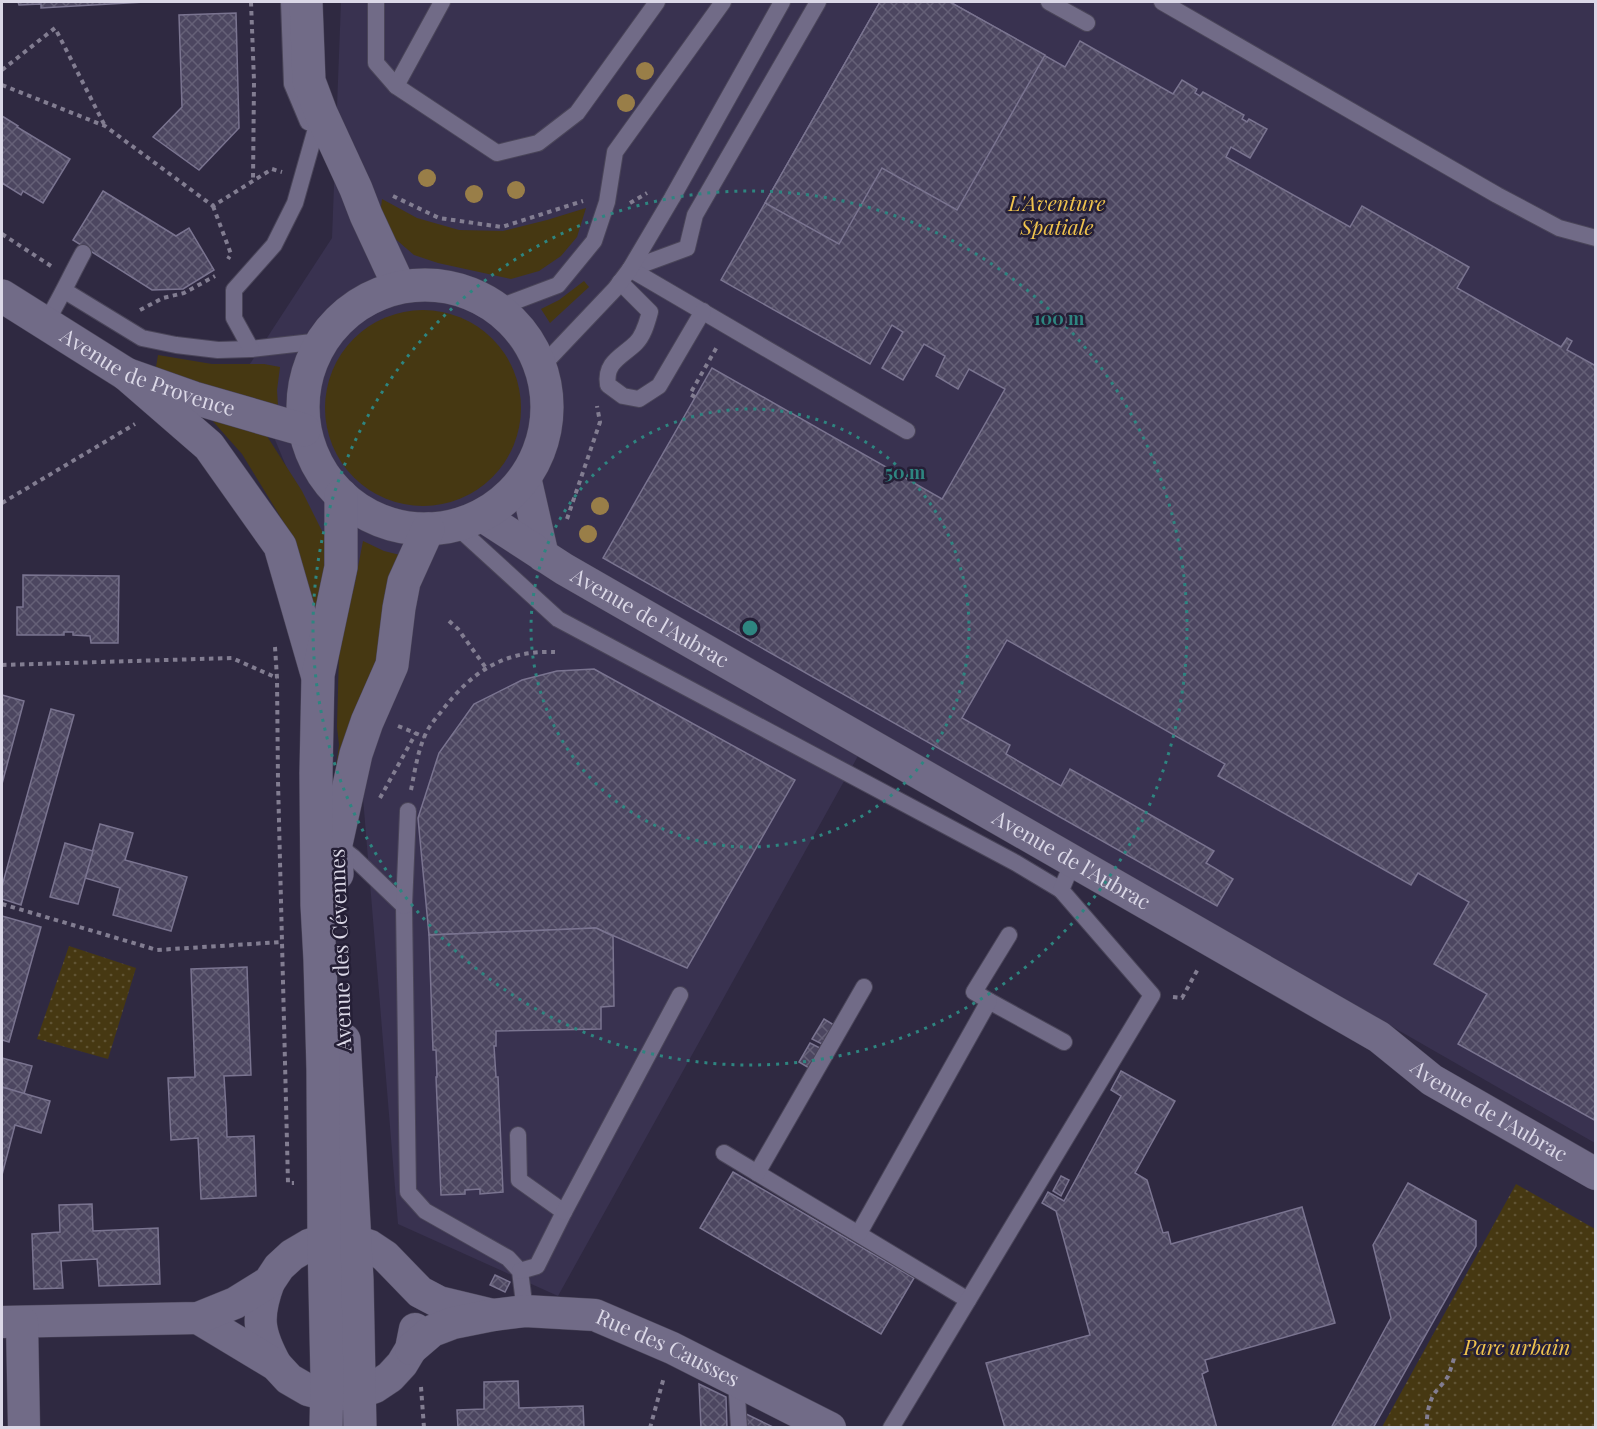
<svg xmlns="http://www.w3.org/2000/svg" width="1597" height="1429" viewBox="0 0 1597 1429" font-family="'Playfair Display',serif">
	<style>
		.built { fill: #393250 }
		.grass { fill: #463812 }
		.park { fill: url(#park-dots) }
		.building { fill: url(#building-cross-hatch); stroke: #7a7490; stroke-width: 1.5 }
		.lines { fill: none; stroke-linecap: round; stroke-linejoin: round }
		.service-casing { stroke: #4a4559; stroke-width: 18 }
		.minor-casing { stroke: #4a4559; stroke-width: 33 }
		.tertiary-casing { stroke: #4a4559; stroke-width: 34 }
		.path { stroke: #827d91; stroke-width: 4; stroke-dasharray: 4.5 4.5; stroke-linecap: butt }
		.service { stroke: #716b87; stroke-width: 16 }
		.minor { stroke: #716b87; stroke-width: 32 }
		.tertiary { stroke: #716b87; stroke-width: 33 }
		.tree { fill: #997e48 }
		.ring { fill: none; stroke: #2e8580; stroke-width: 3; stroke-dasharray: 3 6 }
		.labels { text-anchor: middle; stroke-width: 5; stroke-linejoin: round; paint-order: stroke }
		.park-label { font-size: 21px; font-style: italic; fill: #efc34e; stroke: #251f36 }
		.street-label { font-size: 21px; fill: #dbd8e7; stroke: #251f36 }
		.centre { fill: #2e8580; stroke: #251f36; stroke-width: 3 }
		.ring-label { font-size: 18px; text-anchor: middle; font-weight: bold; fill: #2e8580; stroke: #251f36; stroke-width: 5; stroke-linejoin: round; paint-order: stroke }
	</style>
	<defs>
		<pattern id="park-dots" width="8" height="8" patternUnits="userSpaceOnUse" patternTransform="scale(1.5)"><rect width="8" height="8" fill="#463812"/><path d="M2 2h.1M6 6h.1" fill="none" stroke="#605434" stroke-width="1.8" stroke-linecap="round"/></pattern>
		<pattern id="building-cross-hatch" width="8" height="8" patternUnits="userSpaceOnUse" patternTransform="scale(1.5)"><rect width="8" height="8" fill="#4c4660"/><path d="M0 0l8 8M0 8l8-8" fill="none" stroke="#656077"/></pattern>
	</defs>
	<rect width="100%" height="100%" fill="#2f2941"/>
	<!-- built -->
	<polygon class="built" points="341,2 1595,2 1595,1143 873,729 558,1296 398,1224 348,615 246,370 332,238"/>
	<!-- grass -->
	<g class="grass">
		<polygon points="382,199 417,218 459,230 503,231 547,220 586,208 577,237 561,256 539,271 511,279 438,263 414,255 392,236 380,216"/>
		<polygon points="584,281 589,287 550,323 541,309 559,300"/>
		<circle cx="423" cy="408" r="98"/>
		<polygon points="158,355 212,364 264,364 280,367 277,390 278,406 251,397 193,383 156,367"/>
		<polygon points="202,409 265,433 302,491 333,553 317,614 286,526 242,454"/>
		<polygon points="363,541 384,551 404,556 382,649 334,780 339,745 337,727 339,653 344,620 354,588"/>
	</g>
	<!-- park -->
	<g class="park">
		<polygon points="69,946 136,968 108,1059 37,1039"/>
		<polygon points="1516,1184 1595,1229 1595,1427 1382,1427"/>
	</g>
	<!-- building -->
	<g class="building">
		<polygon points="18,2 145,2 41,8 41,4 19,5"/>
		<polygon points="880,2 950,2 1065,67 1080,41 1173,94 1182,80 1197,89 1195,93 1200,96 1203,92 1244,115 1242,119 1247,122 1249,119 1267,129 1250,158 1231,147 1226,157 1350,227 1362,206 1469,267 1457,288 1561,347 1567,338 1572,341 1567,350 1596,366 1596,1121 1458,1044 1487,994 1434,964 1469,902 1418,873 1411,885 1218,776 1225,764 1007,640 962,718 1010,745 1006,754 1061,786 1070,769 1214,851 1206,863 1233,879 1217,906 603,558 712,368 942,499 1005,389 969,369 958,389 936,376 945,356 924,344 903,380 882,368 903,332 892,325 870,364 721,280"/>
		<polygon points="880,2 950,2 1045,55 957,210 882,168 839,244 765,203"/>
		<polygon points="236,13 239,128 199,170 153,137 182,107 179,15"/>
		<polygon points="2,116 18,126 17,127 70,159 43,203 23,191 21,195 2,183"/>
		<polygon points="103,191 176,236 189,228 214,270 183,289 152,290 73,240"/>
		<polygon points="23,575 119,576 118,643 91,643 90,636 73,635 73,632 64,632 64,635 17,635 17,607 23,607"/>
		<polygon points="594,669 795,780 687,968 596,928 429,935 418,818 439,753 474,704 522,680 557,671"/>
		<polygon points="2,695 24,701 2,784"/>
		<polygon points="51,709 74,715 21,905 2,899 2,886"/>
		<polygon points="100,824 133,833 125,860 187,877 171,931 113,915 120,888 85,878"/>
		<polygon points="65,843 93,851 78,904 50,897"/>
		<polygon points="2,916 41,927 9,1042 2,1040"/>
		<polygon points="596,928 613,936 614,1006 601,1007 601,1029 496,1031 496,1046 494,1046 496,1077 498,1077 503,1192 480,1194 480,1189 465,1190 465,1194 441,1195 436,1077 437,1077 436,1050 433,1050 429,935"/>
		<polygon points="247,967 251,1075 224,1076 226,1109 227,1137 254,1136 256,1196 201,1199 198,1138 171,1140 168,1078 195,1077 191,969"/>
		<polygon points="824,1019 834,1025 822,1044 812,1039"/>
		<polygon points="810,1043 820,1048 809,1068 799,1062"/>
		<polygon points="2,1058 32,1066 24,1094 2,1087"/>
		<polygon points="1121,1071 1175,1101 1135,1173 1147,1180 1163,1233 1168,1232 1171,1244 1302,1207 1335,1323 1205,1360 1208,1371 1202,1374 1217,1428 1005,1428 986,1363 1090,1335 1056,1211 1042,1203 1048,1192 1064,1201 1121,1096 1111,1090"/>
		<polygon points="2,1087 50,1101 41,1133 15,1125 2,1175"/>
		<polygon points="733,1172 914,1278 881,1334 700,1228"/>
		<polygon points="1061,1176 1069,1180 1061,1196 1053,1191"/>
		<polygon points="1408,1183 1476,1221 1476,1246 1373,1428 1331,1428 1391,1318 1373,1245"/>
		<polygon points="92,1204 93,1231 158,1228 160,1284 99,1286 97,1259 61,1261 63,1288 34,1289 32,1234 60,1232 59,1205"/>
		<polygon points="495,1275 510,1282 505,1292 490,1285"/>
		<polygon points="518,1381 519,1408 583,1406 584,1428 458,1428 457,1410 484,1409 484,1382"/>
		<polygon points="699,1384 726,1397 727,1428 701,1428"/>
		<polygon points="744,1413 775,1428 745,1428"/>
	</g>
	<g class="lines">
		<defs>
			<g id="service">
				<polyline points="289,2 292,84 308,122"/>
				<polyline points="376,2 376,63 396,86 497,153 538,143 577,113 657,2"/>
				<polyline points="1049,2 1087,23"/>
				<polyline points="1162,2 1497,195 1559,228 1596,238"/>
				<polyline points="396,86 442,2"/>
				<polyline points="630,269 687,248 695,215 818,2"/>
				<polyline points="630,269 907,431"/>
				<path d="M 620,282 L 650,312 C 647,322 644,335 636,343 C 623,356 604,362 608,385 L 623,396 L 639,399 L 659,386 L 703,311"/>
				<polyline points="65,291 142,338 176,345 218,350 251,349 321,341"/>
				<polyline points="497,308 558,285 594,241 607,202 615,152 723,2"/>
				<path d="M 45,324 C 59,301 70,277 83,253"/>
				<polyline points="251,349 234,318 234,290 274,245 295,203 319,118"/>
				<polyline points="541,367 615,289 630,269 672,198 782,2"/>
				<polyline points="455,525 558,619 1016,863 1061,890"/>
				<polyline points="336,844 353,857 404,906 408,1192 425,1211 508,1258 520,1271 525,1311"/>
				<polyline points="404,906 408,811"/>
				<polyline points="989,1001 1064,1042"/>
				<polyline points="518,1135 519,1180 564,1212 537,1266 520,1271"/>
				<polyline points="724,1153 968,1300"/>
				<polyline points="757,1173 864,987"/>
				<polyline points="564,1212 680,995"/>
				<polyline points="859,1233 989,1001 974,992 1009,935"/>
				<polyline points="736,1380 739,1428"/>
				<polyline points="891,1428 1152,995 1061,890 1073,862"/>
			</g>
			<g id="minor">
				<polyline points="525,477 543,556"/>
				<path id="s1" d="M 481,515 L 564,569 L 1379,1037 L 1432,1080 L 1596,1174"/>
				<path d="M 269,1282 C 256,1317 258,1332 276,1365"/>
				<polyline points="198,1318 276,1365 289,1379 308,1390 327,1395 359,1393 375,1387 390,1377 402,1364 411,1349 415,1329"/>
				<polyline points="2,1322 198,1318 235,1303 269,1282 279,1267 292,1255 309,1245 324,1240 355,1241 370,1246 385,1256 420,1292 439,1302 493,1315"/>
				<polyline points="22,1322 24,1428"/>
				<path id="s2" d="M 411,1349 L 432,1331 L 453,1323 L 493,1315 L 525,1311 L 595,1315 L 672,1348 L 830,1428"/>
			</g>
			<g id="tertiary">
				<polyline points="306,2 309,81 321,113 356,189 366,215 399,286"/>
				<circle cx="425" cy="407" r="122"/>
				<path id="s3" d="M 2,296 L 126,374 L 194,398 L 304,430"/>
				<polyline points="126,374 209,446 280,546 317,674"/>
				<polyline points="337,874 336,844 356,754 367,722 392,665 399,608 404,582 428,529"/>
				<polyline points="344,1040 357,1280 360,1428"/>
				<polyline points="326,1428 327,1378 324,1240 323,1070 320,960 317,905 316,773 318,675 341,567 341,495"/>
			</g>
		</defs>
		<!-- service casing -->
		<use href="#service" class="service-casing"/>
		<!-- minor casing -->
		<use href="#minor" class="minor-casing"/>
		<!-- tertiary casing -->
		<use href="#tertiary" class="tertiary-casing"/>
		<!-- path -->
		<g class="path">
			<polyline points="251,2 254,81 253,180"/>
			<polyline points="2,70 55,28 105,126"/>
			<polyline points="2,85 105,126 213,206 272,169 282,172"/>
			<polyline points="393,196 439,218 502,227 583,201"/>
			<polyline points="630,203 647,193"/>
			<polyline points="213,206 231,254 228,259"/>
			<polyline points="2,234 51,266"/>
			<polyline points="140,310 163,298 184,293 215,276"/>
			<polyline points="695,397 690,394 718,345"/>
			<polyline points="2,503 135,424"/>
			<polyline points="567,519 600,422 597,406"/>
			<polyline points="449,621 458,629 486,668"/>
			<polyline points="275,647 277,678 278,781 288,1183 294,1183"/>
			<polyline points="2,665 232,658 277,678"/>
			<polyline points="398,726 425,737"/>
			<path d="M 411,790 C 415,770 418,749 427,731 C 431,724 436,718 441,712 C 471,672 504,650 555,652"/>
			<polyline points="380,798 416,733"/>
			<polyline points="2,904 157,950 282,942"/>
			<polyline points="1173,997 1182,998 1199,967"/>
			<polyline points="421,1387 424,1428"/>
			<polyline points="650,1428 664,1377"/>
			<path d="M 1427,1428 C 1426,1416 1429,1399 1437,1390 C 1441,1385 1446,1381 1449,1374 C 1451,1368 1453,1362 1455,1355"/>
		</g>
		<!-- service -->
		<use href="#service" class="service"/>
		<!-- minor -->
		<use href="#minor" class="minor"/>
		<!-- tertiary -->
		<use href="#tertiary" class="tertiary"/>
	</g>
	<!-- trees -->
	<g class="tree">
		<circle cx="645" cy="71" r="9"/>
		<circle cx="626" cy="103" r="9"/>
		<circle cx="427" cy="178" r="9"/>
		<circle cx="516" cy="190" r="9"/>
		<circle cx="474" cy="194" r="9"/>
		<circle cx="600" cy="506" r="9"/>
		<circle cx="588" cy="534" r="9"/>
	</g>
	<!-- distance rings -->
	<g class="ring">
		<circle cx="750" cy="628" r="219"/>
		<circle cx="750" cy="628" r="437"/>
	</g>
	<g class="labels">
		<!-- park labels -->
		<g class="park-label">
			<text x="1057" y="211">L'Aventure<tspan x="1057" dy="24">Spatiale</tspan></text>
			<text x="1517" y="1355">Parc urbain</text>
		</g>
		<!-- street labels -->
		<g class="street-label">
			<text dy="7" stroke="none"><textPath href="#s3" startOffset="166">Avenue de Provence</textPath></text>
			<text dy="7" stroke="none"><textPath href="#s1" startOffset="198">Avenue de l'Aubrac</textPath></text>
			<text dy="7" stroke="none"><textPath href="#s1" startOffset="684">Avenue de l'Aubrac</textPath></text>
			<text transform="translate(341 950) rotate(-92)" y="7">Avenue des Cévennes</text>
			<text dy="7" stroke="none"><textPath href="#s1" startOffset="1172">Avenue de l'Aubrac</textPath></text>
			<text dy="7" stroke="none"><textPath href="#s2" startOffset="273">Rue des Causses</textPath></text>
		</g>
	</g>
	<circle cx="750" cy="628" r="9" class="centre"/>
	<g class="ring-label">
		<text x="1059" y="325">100 m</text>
		<text x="905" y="479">50 m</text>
	</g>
	<!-- border -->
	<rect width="1597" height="1429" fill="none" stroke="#dbd8e7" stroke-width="6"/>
</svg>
